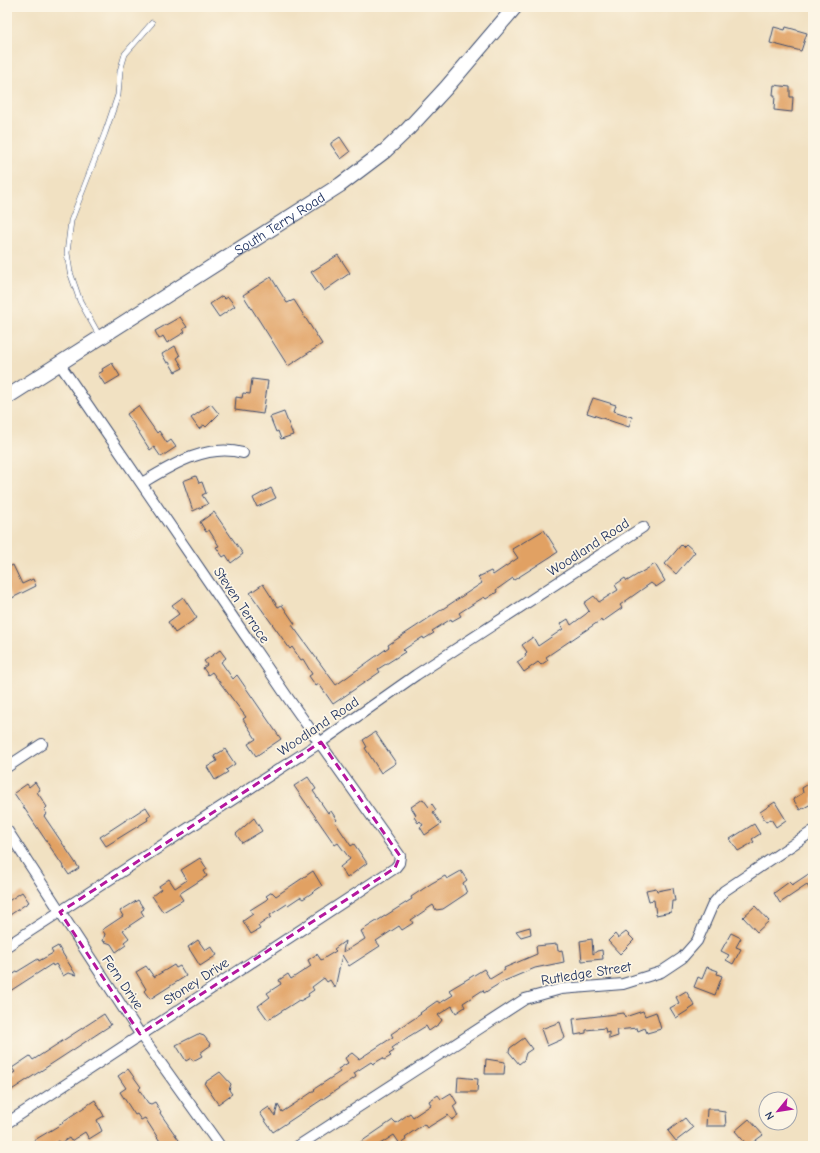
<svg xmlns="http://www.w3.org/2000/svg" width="820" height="1153" viewBox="0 0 820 1153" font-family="'Comic Neue',sans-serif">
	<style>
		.building { fill: #e1a164 }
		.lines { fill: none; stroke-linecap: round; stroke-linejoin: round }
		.lane-casing { stroke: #3b4a6d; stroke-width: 6 }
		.street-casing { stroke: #3b4a6d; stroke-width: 12 }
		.secondary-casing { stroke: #3b4a6d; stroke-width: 16 }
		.lane { stroke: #fff; stroke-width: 5 }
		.street { stroke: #fff; stroke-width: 10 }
		.secondary { stroke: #fff; stroke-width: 14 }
		.marked { fill: none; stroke: #b5179e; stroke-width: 3; stroke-dasharray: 8 5; stroke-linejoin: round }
		.labels { text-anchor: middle; stroke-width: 3.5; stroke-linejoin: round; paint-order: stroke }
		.street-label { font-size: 14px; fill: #1b2f5e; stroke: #fcf5e5 }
	</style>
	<rect width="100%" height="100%" fill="#fcf5e5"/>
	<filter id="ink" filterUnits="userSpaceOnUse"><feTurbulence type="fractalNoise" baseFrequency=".025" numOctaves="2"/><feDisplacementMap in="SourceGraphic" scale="8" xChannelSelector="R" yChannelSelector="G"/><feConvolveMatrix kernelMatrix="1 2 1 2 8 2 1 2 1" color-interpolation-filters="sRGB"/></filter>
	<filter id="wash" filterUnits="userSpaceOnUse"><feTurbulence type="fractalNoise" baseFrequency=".012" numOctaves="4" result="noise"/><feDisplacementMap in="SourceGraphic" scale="16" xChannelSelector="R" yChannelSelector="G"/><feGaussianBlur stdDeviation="0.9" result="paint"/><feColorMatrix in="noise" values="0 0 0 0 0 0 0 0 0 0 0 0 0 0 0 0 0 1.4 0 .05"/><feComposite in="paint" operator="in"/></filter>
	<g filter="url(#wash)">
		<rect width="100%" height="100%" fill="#f1e1c2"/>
		<g id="blocks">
			<!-- building -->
			<g class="building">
				<polygon points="774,27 785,30 786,27 807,33 801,51 770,43"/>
				<polygon points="774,85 790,87 790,97 793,97 792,112 774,110 775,95 773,95"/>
				<polygon points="340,137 350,152 341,159 331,145 331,143"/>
				<polygon points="338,255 350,273 324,291 311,272"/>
				<polygon points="271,277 287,303 294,300 322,344 288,366 243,295"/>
				<polygon points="222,296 225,299 228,297 235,306 219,317 210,304"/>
				<polygon points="180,317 187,327 183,329 185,332 167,343 163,336 159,339 155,331"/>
				<polygon points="175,346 180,356 177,358 183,368 175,372 169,362 167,363 162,354"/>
				<polygon points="112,363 120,376 105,385 98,374 103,371 102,369"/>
				<polygon points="252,379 268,381 263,414 235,410 236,397 242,398 243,393 250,394"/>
				<polygon points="593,398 616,405 614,411 632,417 629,427 587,413"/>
				<polygon points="211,404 219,414 206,427 204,425 199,429 191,418"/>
				<polygon points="138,406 157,433 159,431 167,443 171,440 176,447 161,457 154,447 150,450 127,414"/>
				<polygon points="284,412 293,435 281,439 278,431 276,432 270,417"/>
				<polygon points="196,476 199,483 202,482 206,493 202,495 208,504 193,511 183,481"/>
				<polygon points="271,488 276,498 257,507 253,498"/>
				<polygon points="214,512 243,554 231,563 226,555 223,557 216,547 219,546 209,530 206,532 200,522"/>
				<polygon points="544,530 558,552 514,580 513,578 496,590 497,592 486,599 484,597 459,613 461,616 452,621 451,619 432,631 434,633 424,639 423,637 403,650 405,652 378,669 380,672 333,704 319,684 316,686 309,676 312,674 303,659 301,660 292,647 290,649 250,593 263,584 278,607 282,605 295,624 292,625 336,685 389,647 388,645 482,583 478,577 491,571 493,575 518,558 512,549"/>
				<polygon points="686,544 695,552 676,574 665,564 681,545 683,547"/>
				<polygon points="655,564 665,581 656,587 651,583 620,605 622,608 602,622 601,620 546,657 548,660 541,665 538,662 524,672 517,662 526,656 525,654 527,652 522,645 533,637 538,646 563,629 560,624 568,619 571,625 586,614 589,611 584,603 594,596 599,602 618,590 615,585 625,578 627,581"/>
				<polygon points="13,565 22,584 33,579 36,586 12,598 7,587 7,568"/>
				<polygon points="183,597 197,618 175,633 168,622 179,614 172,605"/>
				<polygon points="220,650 226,658 221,662 233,679 237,675 281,739 256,756 248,744 256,739 243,719 246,717 212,672 208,675 203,668 207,665 204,661"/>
				<polygon points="375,732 396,763 381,773 365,748 367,747 363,740"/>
				<polygon points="225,749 235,764 226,770 228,772 215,780 207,767 217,761 214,756"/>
				<polygon points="308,777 316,789 313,791 328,813 331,811 337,820 335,822 351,846 354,844 367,863 347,878 340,867 350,859 338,843 335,845 294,786"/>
				<polygon points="813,781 813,803 800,810 793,799 803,793 802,788"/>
				<polygon points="35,782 40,790 37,792 47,807 44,810 47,814 44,816 79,868 69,875 14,793 27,784 29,787"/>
				<polygon points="423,799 429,807 432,804 436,810 433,812 441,824 425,835 420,827 423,825 420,821 418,823 414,817 416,815 411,807"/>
				<polygon points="775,802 786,820 776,827 771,819 766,822 760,812"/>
				<polygon points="146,807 151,815 147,818 148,820 106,846 100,837"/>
				<polygon points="254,818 262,831 242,843 236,834"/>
				<polygon points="754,824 760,834 752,839 754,842 738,851 730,839"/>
				<polygon points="200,858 207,869 204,871 207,876 179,894 183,900 163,912 152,896 161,889 159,886 169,879 175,888 187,880 181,870"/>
				<polygon points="313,871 322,886 303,899 300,897 288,905 287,904 270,915 271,917 258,926 260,929 251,934 243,921 253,914 250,910 266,900 268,898 266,896 272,892 276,896"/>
				<polygon points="461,871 467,880 463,883 467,893 443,909 436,910 433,905 411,920 413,923 402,930 399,926 376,941 380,946 349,966 342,955 335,988 330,980 327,982 324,978 312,987 314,990 308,994 309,996 300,1001 299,1000 268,1020 258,1006 270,997 267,993 281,984 279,980 288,974 291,979 311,966 308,960 317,954 321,960 336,951 334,949 345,941 343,952 349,949 365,939 361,931 412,899 411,897 432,883 445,876 447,879"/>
				<polygon points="813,871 813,894 807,885 780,903 774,893 789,882 792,885"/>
				<polygon points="656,888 657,891 673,888 675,901 672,901 671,912 656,915 654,900 649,901 646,890"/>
				<polygon points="22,892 29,902 7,917 7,902"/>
				<polygon points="138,900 144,909 141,911 144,916 123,930 129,938 124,942 126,945 116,952 111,944 103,941 105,934 102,930 123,916 120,911"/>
				<polygon points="755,906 769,921 757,932 743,917"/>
				<polygon points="530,927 531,934 521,937 516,931"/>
				<polygon points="626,932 634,940 620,954 608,941 615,934 618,938"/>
				<polygon points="731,933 741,938 736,947 741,949 733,964 726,960 729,955 721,951"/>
				<polygon points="592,939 593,954 597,951 602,950 603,959 582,961 580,941"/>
				<polygon points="198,940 205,950 211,946 217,955 200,966 188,947"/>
				<polygon points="557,944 558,951 562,950 564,962 535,968 502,982 484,993 483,990 463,1003 465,1007 456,1013 452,1006 438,1015 442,1020 439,1024 429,1031 426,1026 408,1037 392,1048 394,1051 389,1054 391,1056 384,1060 383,1058 373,1064 371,1062 354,1073 356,1077 273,1132 266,1122 260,1113 269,1107 275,1116 278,1105 282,1112 302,1099 315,1090 314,1089 340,1072 338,1069 348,1063 345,1058 352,1053 359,1059 393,1037 391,1034 421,1014 420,1013 437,1001 440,1003 453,995 449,990 471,977 484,969 490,979 505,970 504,968 537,954 536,946"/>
				<polygon points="58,946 76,975 68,973 63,976 56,964 53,966 52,964 7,993 7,978 38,959 39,961 53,953 51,950"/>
				<polygon points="174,965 176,968 180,966 186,976 150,999 144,991 146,989 136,972 146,966 154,977"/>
				<polygon points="707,967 718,971 717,974 722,976 715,995 694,987 698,977 702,979"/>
				<polygon points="686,991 695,1006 676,1018 670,1008 679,1003 676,997"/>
				<polygon points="643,1011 645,1016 656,1012 661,1029 647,1033 645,1028 638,1031 637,1028 617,1030 618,1036 609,1039 609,1032 606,1033 605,1028 586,1030 586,1033 575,1035 573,1019 624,1013 625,1017"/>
				<polygon points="104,1014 111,1025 7,1093 7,1077 15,1072 12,1068 30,1056 33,1060"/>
				<polygon points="560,1022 565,1038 547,1046 541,1029"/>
				<polygon points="198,1034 204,1036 211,1045 200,1053 202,1056 193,1061 191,1058 186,1061 176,1045"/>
				<polygon points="524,1038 532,1049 526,1053 524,1060 519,1064 509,1052 510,1048"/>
				<polygon points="486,1059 505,1062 504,1074 485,1074"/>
				<polygon points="128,1069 141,1087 139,1089 148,1103 151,1104 155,1102 161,1112 160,1113 183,1146 163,1146 145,1118 141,1120 137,1114 135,1115 120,1092 126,1088 118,1076"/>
				<polygon points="220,1072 231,1084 229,1090 232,1094 218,1104 204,1083"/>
				<polygon points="458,1077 478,1079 477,1092 457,1092"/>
				<polygon points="451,1093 457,1103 453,1106 458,1116 452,1120 448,1115 427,1128 424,1124 405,1137 406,1140 400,1144 394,1135 377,1146 355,1146 393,1120 396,1123 410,1113 413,1117 431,1105 429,1101 438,1095 441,1099"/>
				<polygon points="95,1100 104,1116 97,1120 102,1131 89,1139 85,1132 71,1141 69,1138 60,1144 58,1141 50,1146 36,1146 33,1141 63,1123 62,1122"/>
				<polygon points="707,1109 718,1109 718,1111 725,1112 726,1126 706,1126"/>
				<polygon points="685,1118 693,1128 676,1141 668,1131"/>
				<polygon points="749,1119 763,1135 748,1146 735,1131"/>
			</g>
		</g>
	</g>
	<g filter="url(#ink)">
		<use href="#blocks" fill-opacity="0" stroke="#3b4a6d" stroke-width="1"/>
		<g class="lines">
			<defs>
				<polyline id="lane" points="100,337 80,301 70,272 67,253 71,221 105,133 118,95 120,71 125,54 152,23"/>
				<g id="street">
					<path d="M 142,483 C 172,465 207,443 243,453"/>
					<polyline points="7,767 42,744"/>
					<polyline points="7,830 140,1034 220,1146"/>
					<polyline points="7,946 321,742 416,675 643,527"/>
					<polyline points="7,1123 395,868 399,863 400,856 288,698 59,363"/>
					<polyline points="298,1146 525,999 561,989 623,984 661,972 682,958 697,941 713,904 724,891 813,831"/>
				</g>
				<g id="secondary">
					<path id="s1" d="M 7,397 L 340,185 L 385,151 L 408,129 L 446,88 L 515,7"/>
				</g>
			</defs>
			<!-- lane casing -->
			<use href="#lane" class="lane-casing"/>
			<!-- street casing -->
			<use href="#street" class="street-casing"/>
			<!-- secondary casing -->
			<use href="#secondary" class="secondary-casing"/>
			<!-- lane -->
			<use href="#lane" class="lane"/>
			<!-- street -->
			<use href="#street" class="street"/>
			<!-- secondary -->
			<use href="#secondary" class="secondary"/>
		</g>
	</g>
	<!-- marked area -->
	<path class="marked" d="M 321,742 L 400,856 L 395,868 L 140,1034 L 60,912 Z"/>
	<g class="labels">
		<!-- street labels -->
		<g class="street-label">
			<text dy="5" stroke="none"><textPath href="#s1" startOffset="323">South Terry Road</textPath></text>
			<text transform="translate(588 547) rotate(-33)" y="5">Woodland Road</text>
			<text transform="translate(242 605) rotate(56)" y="5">Steven Terrace</text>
			<text transform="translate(318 726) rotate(-34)" y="5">Woodland Road</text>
			<text transform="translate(586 973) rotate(-9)" y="5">Rutledge Street</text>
			<text transform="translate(196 981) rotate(-33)" y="5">Stoney Drive</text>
			<text transform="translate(123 982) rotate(56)" y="5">Fern Drive</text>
		</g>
	</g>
	<!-- margin -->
	<rect width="820" height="1153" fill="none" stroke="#fcf5e5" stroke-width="24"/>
	<!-- north arrow -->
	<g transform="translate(778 1111) rotate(240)"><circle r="19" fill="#fcf5e5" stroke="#a2a6af"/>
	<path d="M0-3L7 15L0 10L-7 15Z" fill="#b5179e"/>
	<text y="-6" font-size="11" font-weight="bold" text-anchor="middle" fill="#1b2f5e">N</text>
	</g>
</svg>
